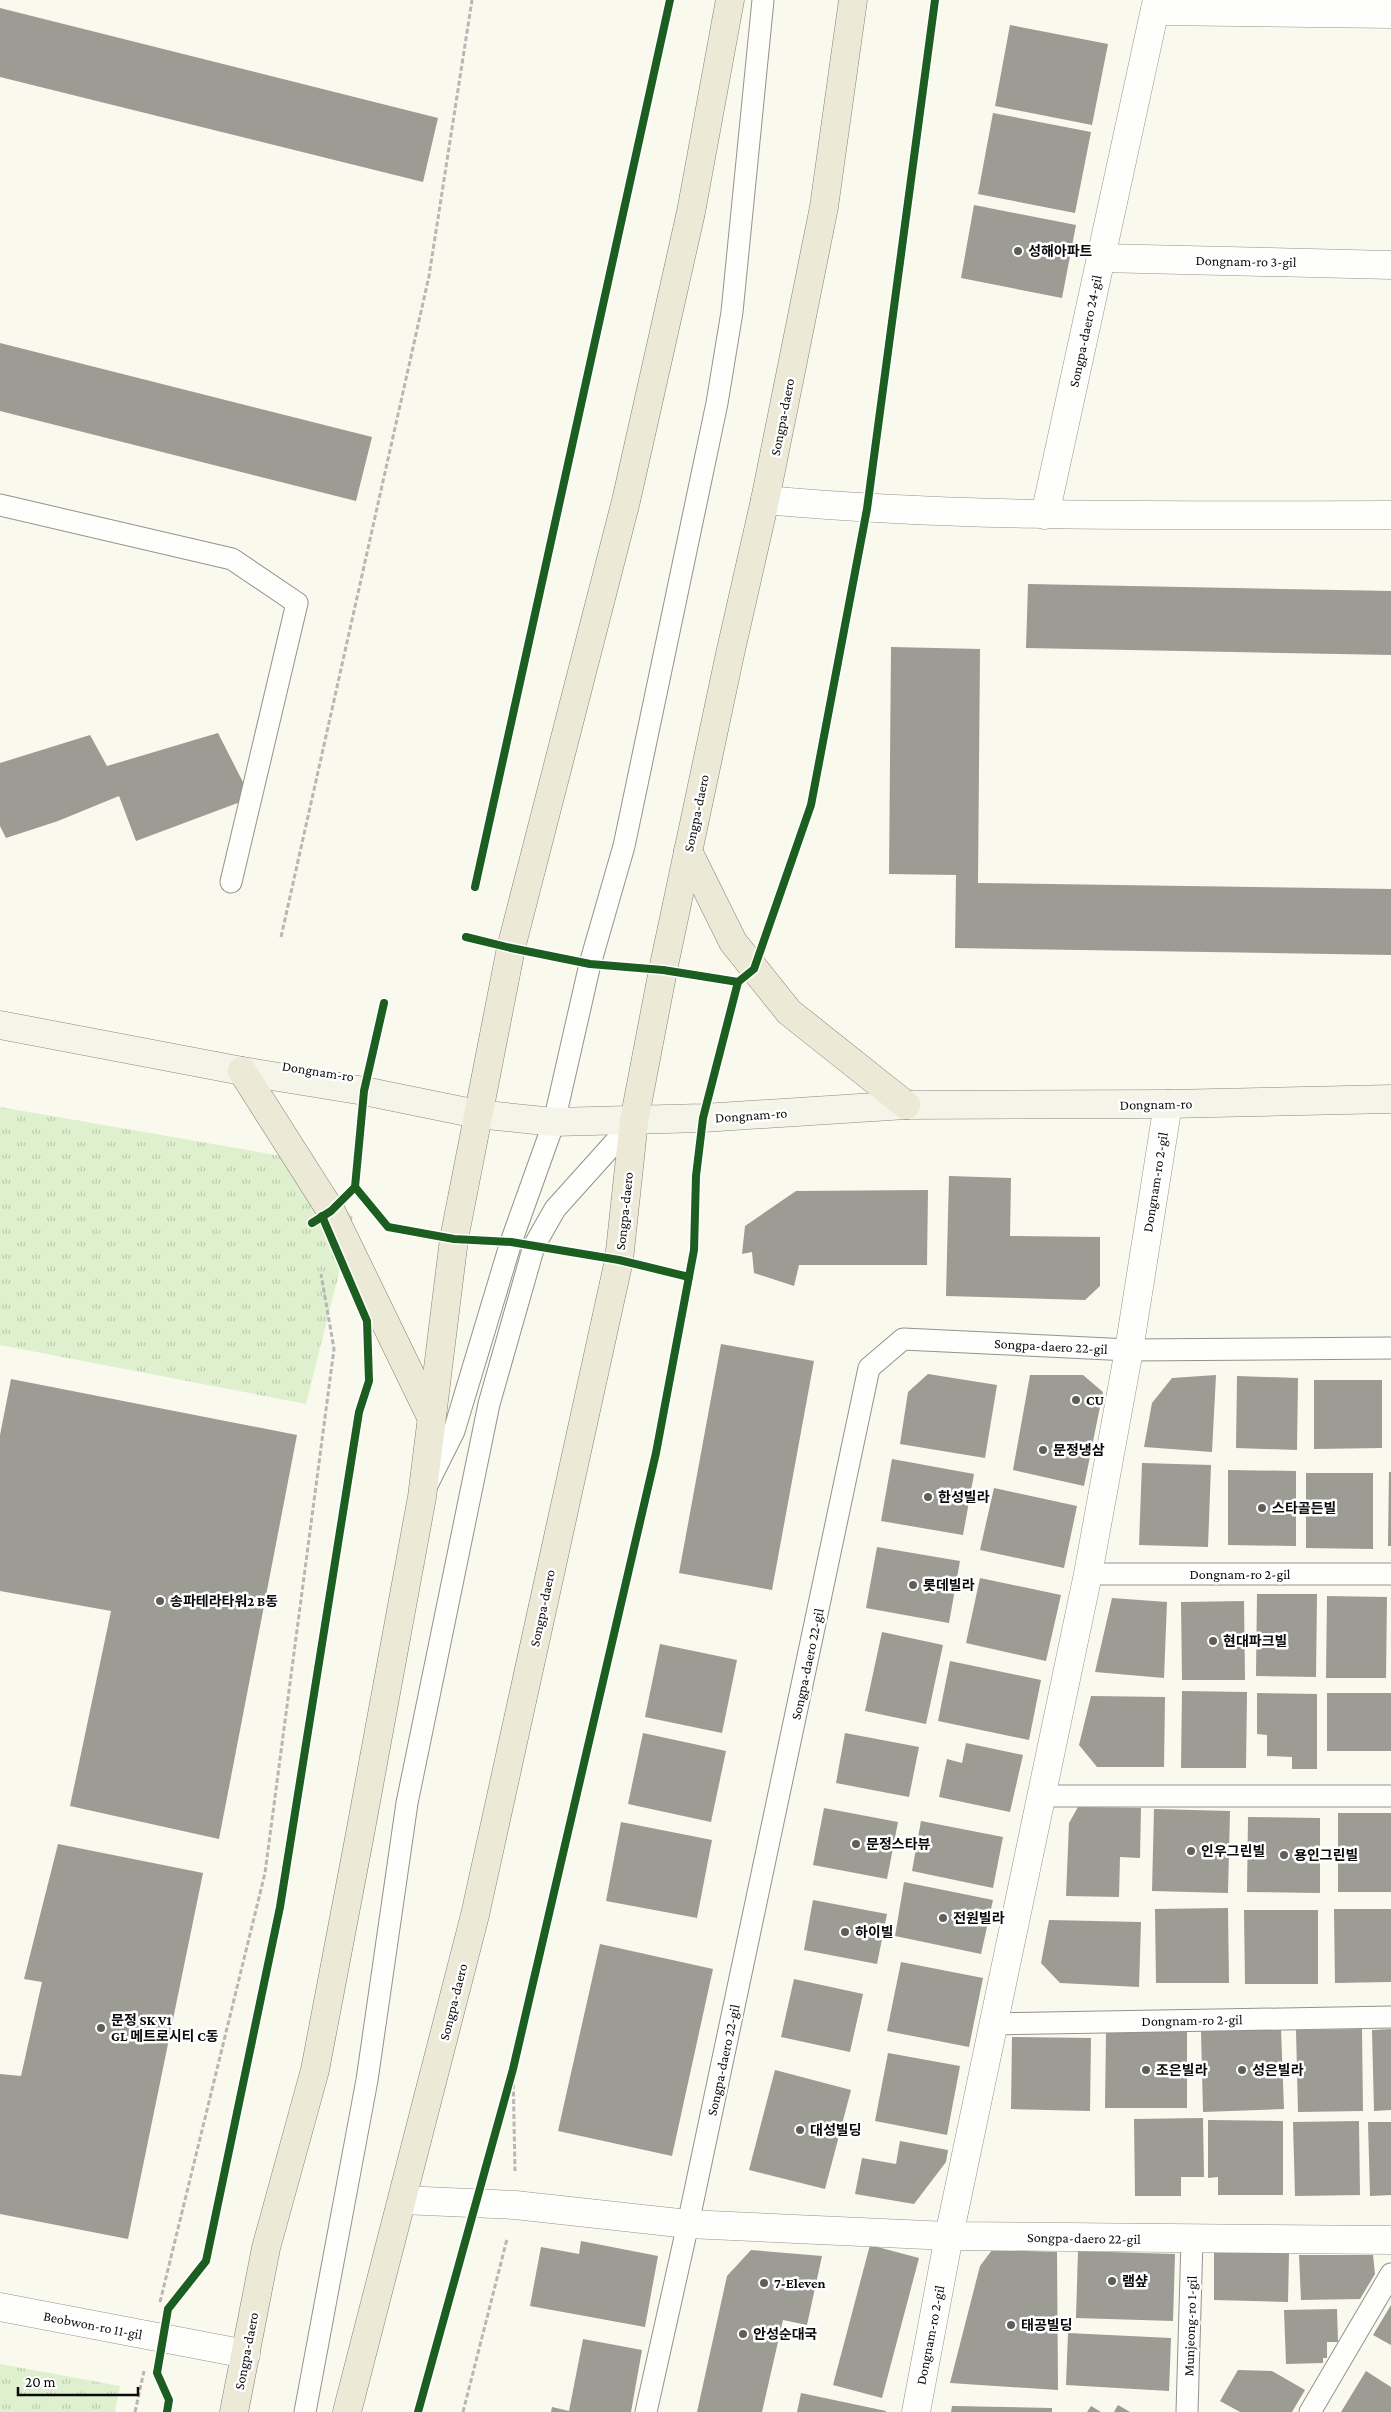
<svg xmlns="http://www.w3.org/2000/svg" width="1391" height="2412" viewBox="0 0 1391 2412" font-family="'Crimson Pro','Noto Sans KR',serif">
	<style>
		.park { fill: url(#park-tufts) }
		.building { fill: #9c9b94 }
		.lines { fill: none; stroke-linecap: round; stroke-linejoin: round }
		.lane-casing { stroke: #93928d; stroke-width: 23 }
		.street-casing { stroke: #93928d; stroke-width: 29 }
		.secondary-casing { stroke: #898984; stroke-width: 29 }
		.primary-casing { stroke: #807f7a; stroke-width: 29 }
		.path { stroke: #b7b7b5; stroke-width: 3; stroke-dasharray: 5 2.5; stroke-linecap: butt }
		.lane { stroke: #fefefc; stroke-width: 21 }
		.street { stroke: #fefefc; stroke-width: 28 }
		.secondary { stroke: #f4f4e8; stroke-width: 28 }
		.primary { stroke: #ece9d6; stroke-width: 28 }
		.cycleway-casing { stroke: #fff; stroke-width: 11 }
		.cycleway { stroke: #1b5e20; stroke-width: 8 }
		.poi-dot { fill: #5f5e5a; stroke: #fff; stroke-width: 2 }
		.labels { text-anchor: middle; stroke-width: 5; stroke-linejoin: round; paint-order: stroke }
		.poi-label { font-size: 14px; font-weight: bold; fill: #0b0b0b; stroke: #fff; text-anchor: start }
		.street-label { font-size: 14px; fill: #0b0b0b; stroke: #fff }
	</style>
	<defs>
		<pattern id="park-tufts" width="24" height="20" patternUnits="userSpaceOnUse" patternTransform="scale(1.25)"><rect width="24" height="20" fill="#def0cd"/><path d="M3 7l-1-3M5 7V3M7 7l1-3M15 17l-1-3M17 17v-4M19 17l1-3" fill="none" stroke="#bdccaf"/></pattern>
	</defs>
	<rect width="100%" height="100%" fill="#faf9ee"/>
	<!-- park -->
	<g class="park">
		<polygon points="0,1107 299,1159 353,1217 306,1404 0,1345"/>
		<polygon points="0,2364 120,2386 115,2412 0,2412"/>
	</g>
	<!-- building -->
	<g class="building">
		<polygon points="0,8 438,118 423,182 0,77"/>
		<polygon points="1010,25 1108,44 1092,125 995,106"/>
		<polygon points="993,113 1091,132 1075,213 978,194"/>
		<polygon points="974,205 1076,225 1062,298 961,278"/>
		<polygon points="0,343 372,437 356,501 0,411"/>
		<polygon points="1028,584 1391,591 1391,655 1026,648"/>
		<polygon points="891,647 980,649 978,883 1391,889 1391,955 955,948 956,875 889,874"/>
		<polygon points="218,733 251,798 136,841 119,796 58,821 6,838 0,826 0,763 90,735 107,766"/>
		<polygon points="949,1176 1011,1178 1010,1236 1100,1237 1100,1286 1085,1300 946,1296"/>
		<polygon points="928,1190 927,1265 799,1265 794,1286 754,1273 752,1252 742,1254 745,1226 796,1191"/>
		<polygon points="721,1344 814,1361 772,1590 679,1573"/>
		<polygon points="928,1374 997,1385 985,1458 900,1444 908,1392"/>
		<polygon points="1030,1375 1083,1375 1103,1392 1084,1486 1013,1470"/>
		<polygon points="1216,1375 1212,1452 1144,1447 1152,1403 1172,1378"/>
		<polygon points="1237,1376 1298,1378 1297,1450 1236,1448"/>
		<polygon points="11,1379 297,1435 219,1839 70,1806 111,1611 0,1591 0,1435"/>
		<polygon points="1314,1380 1382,1380 1382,1448 1314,1449"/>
		<polygon points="892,1459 974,1474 963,1535 881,1521"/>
		<polygon points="1142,1463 1211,1465 1208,1547 1139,1545"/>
		<polygon points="1228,1470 1296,1471 1296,1546 1228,1545"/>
		<polygon points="1389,1472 1391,1472 1391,1546 1388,1546"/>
		<polygon points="1306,1473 1373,1473 1373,1549 1306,1548"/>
		<polygon points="994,1488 1077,1506 1064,1568 980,1550"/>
		<polygon points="877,1547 960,1561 949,1623 866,1608"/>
		<polygon points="980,1578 1061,1595 1046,1661 966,1643"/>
		<polygon points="1257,1594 1317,1594 1316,1677 1256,1676"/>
		<polygon points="1327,1596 1387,1597 1386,1678 1326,1678"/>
		<polygon points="1112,1598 1167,1602 1164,1678 1095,1672"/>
		<polygon points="1244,1601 1245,1680 1182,1680 1181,1602"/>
		<polygon points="882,1632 943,1645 926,1724 865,1711"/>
		<polygon points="660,1644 737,1660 722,1733 645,1717"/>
		<polygon points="950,1661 1041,1680 1029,1740 938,1721"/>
		<polygon points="1182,1691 1247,1692 1246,1768 1181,1768"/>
		<polygon points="1257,1693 1317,1694 1317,1769 1292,1769 1292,1757 1267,1756 1267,1735 1257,1734"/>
		<rect x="1327" y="1693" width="64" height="58"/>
		<polygon points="1091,1696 1165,1697 1164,1767 1097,1767 1079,1745"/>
		<polygon points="643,1733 726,1751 711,1822 628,1804"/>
		<polygon points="845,1733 919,1747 909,1797 836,1783"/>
		<polygon points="966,1743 1023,1755 1010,1812 939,1797 947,1759 962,1763"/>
		<polygon points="1078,1807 1141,1808 1140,1858 1120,1857 1119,1897 1066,1896 1069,1823"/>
		<polygon points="824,1808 898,1822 887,1879 813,1865"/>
		<polygon points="1154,1809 1230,1811 1228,1893 1152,1891"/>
		<rect x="1338" y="1813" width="53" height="79"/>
		<polygon points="1248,1817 1320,1818 1320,1893 1247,1892"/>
		<polygon points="921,1821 1003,1837 993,1888 912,1871"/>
		<polygon points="621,1822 712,1840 697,1918 606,1901"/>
		<polygon points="58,1844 203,1873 128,2239 0,2214 0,2074 21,2076 42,1982 24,1979"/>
		<polygon points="904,1882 993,1900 981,1954 895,1936"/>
		<polygon points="813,1900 887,1914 877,1964 804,1950"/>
		<polygon points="1228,1908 1229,1983 1156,1983 1155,1909"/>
		<polygon points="1334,1909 1391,1909 1391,1982 1335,1983"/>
		<polygon points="1244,1910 1318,1910 1318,1984 1245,1984"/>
		<polygon points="1049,1920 1141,1922 1139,1987 1060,1983 1041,1963"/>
		<polygon points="600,1944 713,1969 672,2156 558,2131"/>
		<polygon points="901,1962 983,1978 969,2047 887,2031"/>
		<polygon points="794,1979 863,1994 850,2052 781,2037"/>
		<polygon points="1281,2029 1284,2109 1203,2112 1201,2031"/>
		<polygon points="1362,2029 1363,2111 1298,2112 1296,2030"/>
		<polygon points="1391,2029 1391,2110 1374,2111 1372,2030"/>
		<polygon points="1106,2032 1187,2032 1187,2108 1105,2108"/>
		<polygon points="1012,2037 1091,2038 1090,2111 1011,2109"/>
		<polygon points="888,2053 960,2066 947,2135 875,2121"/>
		<polygon points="775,2070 851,2090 825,2189 749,2170"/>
		<polygon points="1203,2118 1204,2177 1181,2177 1181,2196 1135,2196 1134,2119"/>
		<polygon points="1208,2120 1283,2121 1283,2195 1218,2195 1218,2177 1208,2178"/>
		<polygon points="1359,2121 1360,2195 1295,2196 1293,2122"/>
		<polygon points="1368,2122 1391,2122 1391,2195 1370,2196"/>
		<polygon points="900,2141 948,2150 946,2162 914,2204 855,2194 862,2158 896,2164"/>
		<polygon points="581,2241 658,2256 645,2327 530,2306 541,2247 579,2254"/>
		<polygon points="870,2245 919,2258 882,2398 833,2385"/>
		<polygon points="751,2250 822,2256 807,2325 783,2320 762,2412 697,2412 727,2276"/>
		<polygon points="992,2250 1057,2252 1058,2390 950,2383 980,2266"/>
		<polygon points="1078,2251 1175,2254 1173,2321 1076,2318"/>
		<polygon points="1214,2252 1289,2253 1288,2302 1214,2300"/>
		<polygon points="1299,2255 1373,2255 1375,2274 1360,2299 1301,2300"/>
		<polygon points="1391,2305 1391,2345 1373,2335"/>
		<polygon points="1337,2309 1338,2342 1327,2342 1327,2358 1323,2358 1323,2363 1286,2364 1284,2310"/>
		<polygon points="1068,2333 1171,2338 1169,2391 1066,2385"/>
		<polygon points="583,2339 642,2350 631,2412 551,2412 552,2407 569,2411"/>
		<polygon points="1238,2370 1272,2371 1305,2390 1292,2412 1240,2412 1220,2401"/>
		<polygon points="1366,2371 1391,2387 1391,2412 1341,2412"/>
		<polygon points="801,2393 886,2411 886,2412 797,2412"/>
		<polygon points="1118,2405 1130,2412 1114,2412"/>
		<polygon points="952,2406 1052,2408 1052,2412 951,2412"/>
		<polygon points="1091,2406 1101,2412 1087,2412"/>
	</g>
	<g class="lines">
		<defs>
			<g id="lane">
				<polyline points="0,505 232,559 297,603 231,882"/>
				<polyline points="428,1483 454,1431 511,1242 554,1122 590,964 624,846 717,403 732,312 763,0"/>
				<polyline points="1088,1574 1391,1574"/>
				<polyline points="1042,1796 1391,1796"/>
				<polyline points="993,2024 1391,2017"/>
				<polyline points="305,2412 367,2080 407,1803 489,1404 534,1246 555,1209 634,1121"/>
				<polyline points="646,2412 688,2224 869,1368 903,1339 1129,1350 1391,1348"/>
				<polyline points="1187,2412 1192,2240"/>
				<polyline points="1310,2412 1391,2274"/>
			</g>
			<g id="street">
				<polyline points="1155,11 1391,14"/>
				<polyline points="1101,258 1391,265"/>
				<path d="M 765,500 C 974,519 1182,515 1391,515"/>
				<polyline points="1045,515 1157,0"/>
				<polyline points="402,2200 515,2205 688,2224 949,2236 1391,2240"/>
				<polyline points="0,2307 246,2354"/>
				<polyline points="916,2412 949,2236 1088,1574 1129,1350 1168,1104"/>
			</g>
			<polyline id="secondary" points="0,1025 242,1071 364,1091 477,1114 554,1122 703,1118 906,1105 1168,1104 1391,1099"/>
			<g id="primary">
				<polyline points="688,851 733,942 789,1012 906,1105"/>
				<polyline points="242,1071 331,1211 431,1417"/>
				<polyline points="234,2412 266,2248 315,2070 360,1834 422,1497 454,1239 511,948 626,501 691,212 730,0"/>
				<polyline points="347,2412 475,1915 619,1260 634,1121 663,970 730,654 765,500 824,207 853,0"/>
			</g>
		</defs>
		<!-- lane casing -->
		<use href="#lane" class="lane-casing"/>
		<!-- street casing -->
		<use href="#street" class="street-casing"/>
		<!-- secondary casing -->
		<use href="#secondary" class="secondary-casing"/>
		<!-- primary casing -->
		<use href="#primary" class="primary-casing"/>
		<!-- path -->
		<g class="path">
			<polyline points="281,937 429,276 472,0"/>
			<polyline points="513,2069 515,2171"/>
			<polyline points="160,2302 265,1873 334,1349 321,1274"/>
			<polyline points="135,2412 144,2371"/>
			<polyline points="463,2412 507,2239"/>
		</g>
		<!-- lane -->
		<use href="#lane" class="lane"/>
		<!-- street -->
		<use href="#street" class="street"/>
		<!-- secondary -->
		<use href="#secondary" class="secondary"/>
		<!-- primary -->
		<use href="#primary" class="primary"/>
		<defs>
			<g id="cycleway">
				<polyline points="475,887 670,0"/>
				<polyline points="466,937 511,948 590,964 663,970 738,982"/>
				<polyline points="355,1187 388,1227 454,1239 511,1242 619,1260 689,1277"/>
				<polyline points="312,1223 331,1211 355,1187 364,1091 384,1003"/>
				<polyline points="167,2412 169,2400 157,2373 168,2309 206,2261 280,1907 359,1412 369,1381 367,1321 322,1216"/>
				<polyline points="418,2412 513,2069 656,1453 694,1250 696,1176 703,1118 738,982 754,969 811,805 867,509 935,0"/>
			</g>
		</defs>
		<!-- cycleway casing -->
		<use href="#cycleway" class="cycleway-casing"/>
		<!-- cycleway -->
		<use href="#cycleway" class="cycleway"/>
	</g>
	<!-- markers -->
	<g class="poi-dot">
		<circle cx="1018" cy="251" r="5"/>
		<circle cx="1076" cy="1400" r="5"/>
		<circle cx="1043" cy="1450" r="5"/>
		<circle cx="928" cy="1497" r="5"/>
		<circle cx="1262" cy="1508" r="5"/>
		<circle cx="913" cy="1585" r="5"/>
		<circle cx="160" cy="1601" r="5"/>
		<circle cx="1213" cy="1641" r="5"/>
		<circle cx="856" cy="1844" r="5"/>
		<circle cx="1191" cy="1851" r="5"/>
		<circle cx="1284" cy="1855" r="5"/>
		<circle cx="943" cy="1918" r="5"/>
		<circle cx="845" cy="1932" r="5"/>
		<circle cx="101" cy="2028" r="5"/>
		<circle cx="1146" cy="2070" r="5"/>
		<circle cx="1242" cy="2070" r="5"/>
		<circle cx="800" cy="2130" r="5"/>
		<circle cx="1112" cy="2281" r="5"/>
		<circle cx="764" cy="2283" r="5"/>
		<circle cx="1011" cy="2325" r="5"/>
		<circle cx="743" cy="2334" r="5"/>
	</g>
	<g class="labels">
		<!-- poi labels -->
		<g class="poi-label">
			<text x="1028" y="256">성해아파트</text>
			<text x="1086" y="1405">CU</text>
			<text x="1053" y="1455">문정냉삼</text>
			<text x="938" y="1502">한성빌라</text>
			<text x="1272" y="1513">스타골든빌</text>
			<text x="923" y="1590">롯데빌라</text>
			<text x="170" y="1606">송파테라타워2 B동</text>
			<text x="1223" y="1646">현대파크빌</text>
			<text x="866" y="1849">문정스타뷰</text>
			<text x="1201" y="1856">인우그린빌</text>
			<text x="1294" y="1860">용인그린빌</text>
			<text x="953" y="1923">전원빌라</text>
			<text x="855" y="1937">하이빌</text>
			<text x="111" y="2025">문정 SK V1<tspan x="111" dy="16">GL 메트로시티 C동</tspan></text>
			<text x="1156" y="2075">조은빌라</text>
			<text x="1252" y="2075">성은빌라</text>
			<text x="810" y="2135">대성빌딩</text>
			<text x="1122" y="2286">램샾</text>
			<text x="774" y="2288">7-Eleven</text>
			<text x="1021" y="2330">태공빌딩</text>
			<text x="753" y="2339">안성순대국</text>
		</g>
		<!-- street labels -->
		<g class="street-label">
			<text transform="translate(1246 261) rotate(1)" y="5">Dongnam-ro 3-gil</text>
			<text transform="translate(1085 331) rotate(-78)" y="5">Songpa-daero 24-gil</text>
			<text transform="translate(782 417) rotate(-79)" y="5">Songpa-daero</text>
			<text transform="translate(696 813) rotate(-78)" y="5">Songpa-daero</text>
			<text transform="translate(318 1071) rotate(9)" y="5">Dongnam-ro</text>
			<text transform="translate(1156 1104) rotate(-1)" y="5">Dongnam-ro</text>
			<text transform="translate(751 1115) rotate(-4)" y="5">Dongnam-ro</text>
			<text transform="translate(1155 1182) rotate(-81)" y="5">Dongnam-ro 2-gil</text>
			<text transform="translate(624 1211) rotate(-84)" y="5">Songpa-daero</text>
			<text transform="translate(1051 1346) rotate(3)" y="5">Songpa-daero 22-gil</text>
			<text x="1240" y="1579">Dongnam-ro 2-gil</text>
			<text transform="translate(542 1608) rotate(-78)" y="5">Songpa-daero</text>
			<text transform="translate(807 1664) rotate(-78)" y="5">Songpa-daero 22-gil</text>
			<text transform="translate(453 2002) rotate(-76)" y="5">Songpa-daero</text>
			<text transform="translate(1192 2020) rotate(-1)" y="5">Dongnam-ro 2-gil</text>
			<text transform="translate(723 2060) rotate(-78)" y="5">Songpa-daero 22-gil</text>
			<text transform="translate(1084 2238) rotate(1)" y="5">Songpa-daero 22-gil</text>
			<text transform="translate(93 2325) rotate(11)" y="5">Beobwon-ro 11-gil</text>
			<text transform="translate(1190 2326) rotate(-88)" y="5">Munjeong-ro 1-gil</text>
			<text transform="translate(930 2335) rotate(-79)" y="5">Dongnam-ro 2-gil</text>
			<text transform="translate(246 2351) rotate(-79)" y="5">Songpa-daero</text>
		</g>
	</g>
	<!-- scale -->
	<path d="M18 2387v8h120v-8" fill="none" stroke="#0b0b0b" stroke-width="2.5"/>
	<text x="25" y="2387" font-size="15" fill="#0b0b0b" stroke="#ffffff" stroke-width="4" paint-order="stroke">20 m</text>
</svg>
